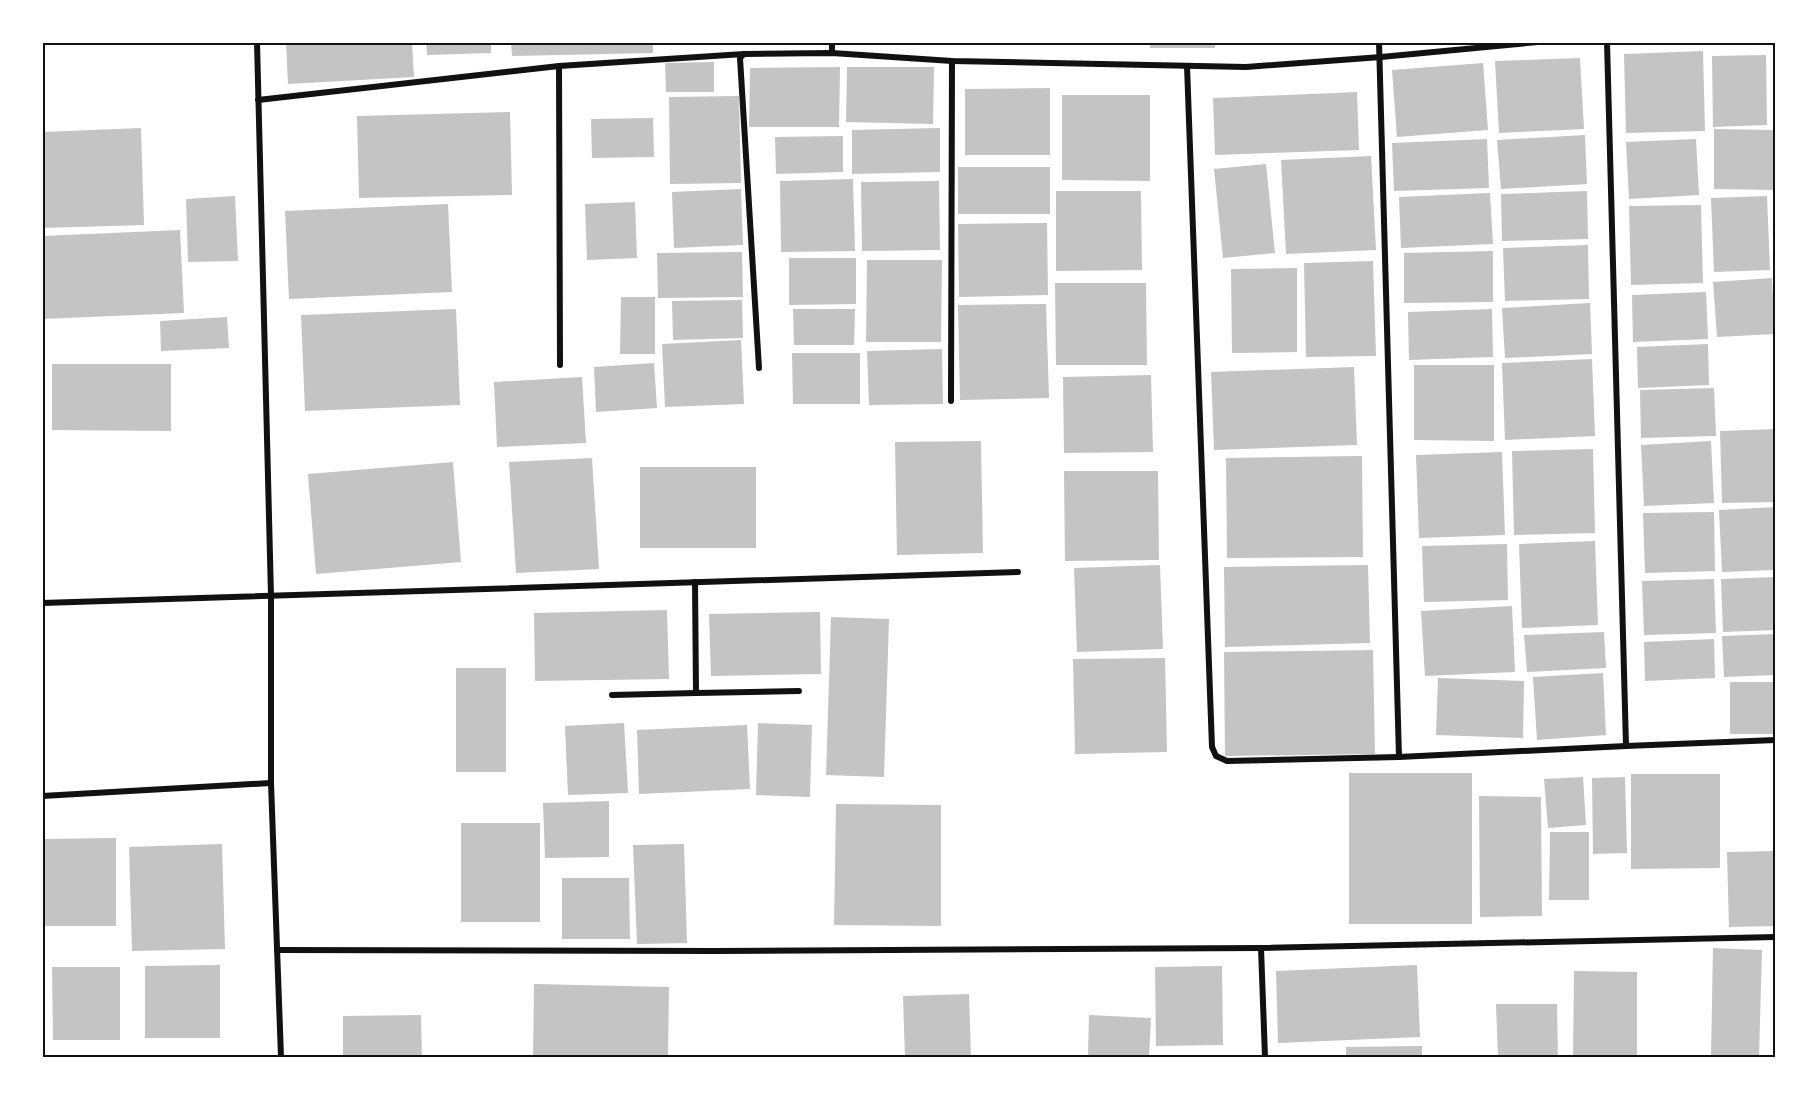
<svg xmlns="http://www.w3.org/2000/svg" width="1818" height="1099" viewBox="0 0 1818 1099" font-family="'Fira Sans',sans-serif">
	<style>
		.building { fill: #c4c4c4 }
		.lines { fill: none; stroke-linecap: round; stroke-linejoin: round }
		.minor { stroke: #111; stroke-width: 6 }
		.neatline { fill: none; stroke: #111; stroke-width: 2 }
	</style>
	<rect width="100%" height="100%" fill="#fff"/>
	<!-- building -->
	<g class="building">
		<polygon points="286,42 412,42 414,77 288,84"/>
		<polygon points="426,42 491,42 491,53 427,55"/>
		<polygon points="511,42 653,42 653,53 512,56"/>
		<rect x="1150" y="42" width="65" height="6"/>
		<polygon points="1703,51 1705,131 1626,133 1624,54"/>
		<polygon points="1766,55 1767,125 1713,127 1712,56"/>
		<polygon points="1580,58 1584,129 1499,133 1495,61"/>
		<polygon points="714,62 714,92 666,92 665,63"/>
		<polygon points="1483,63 1488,130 1397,137 1392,70"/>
		<polygon points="840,67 839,127 749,127 750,68"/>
		<polygon points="847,67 934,67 933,124 846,122"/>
		<polygon points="1050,88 1050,155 965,155 965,89"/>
		<polygon points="1357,92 1359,150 1215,155 1213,98"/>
		<polygon points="1062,95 1150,95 1150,181 1062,180"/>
		<polygon points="739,96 741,183 670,184 669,97"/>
		<polygon points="510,112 512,195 359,198 357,116"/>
		<polygon points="653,118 654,157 592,158 591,119"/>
		<polygon points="141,128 144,225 42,228 42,132"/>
		<polygon points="940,128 940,172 852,174 852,130"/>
		<polygon points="1714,129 1773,130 1773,190 1714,189"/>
		<polygon points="1585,135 1587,184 1501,189 1497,140"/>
		<polygon points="843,136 843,172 776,174 775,137"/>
		<polygon points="1487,139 1489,188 1394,191 1392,143"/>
		<polygon points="1696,139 1699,195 1629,199 1626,142"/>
		<polygon points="1371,156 1376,250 1286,254 1281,160"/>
		<polygon points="1266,164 1275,253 1223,258 1214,169"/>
		<rect x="958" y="167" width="92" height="47"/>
		<polygon points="853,179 855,251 781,252 780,181"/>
		<polygon points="939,181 940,250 862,251 861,182"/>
		<polygon points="741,189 743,245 674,248 672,192"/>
		<polygon points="1056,191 1141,191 1142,270 1056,271"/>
		<polygon points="1587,191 1588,239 1502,241 1501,194"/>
		<polygon points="1490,193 1493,244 1401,248 1399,197"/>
		<polygon points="235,196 238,261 188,262 186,199"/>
		<polygon points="1767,196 1770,270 1714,272 1711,198"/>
		<polygon points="635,202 637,258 587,260 585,204"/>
		<polygon points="448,204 452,292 289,299 285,211"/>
		<polygon points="1701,205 1703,283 1631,285 1629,206"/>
		<polygon points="1047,223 1048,295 959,297 958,224"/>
		<polygon points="180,230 184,313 42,319 42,236"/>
		<polygon points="1588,245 1589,299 1505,301 1503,248"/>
		<polygon points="1493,251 1493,302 1404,303 1404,253"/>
		<polygon points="742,252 743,297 658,298 657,253"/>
		<polygon points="789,258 856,258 856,304 789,305"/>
		<polygon points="867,260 942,260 941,342 866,342"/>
		<polygon points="1373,261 1376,356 1306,357 1304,263"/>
		<polygon points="1297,268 1297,352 1232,353 1231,269"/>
		<polygon points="1772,278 1775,334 1717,337 1713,282"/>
		<polygon points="1055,283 1146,283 1147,365 1056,365"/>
		<polygon points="1706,292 1708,339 1633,342 1632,295"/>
		<polygon points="621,297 655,297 655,354 620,354"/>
		<polygon points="742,300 743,338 673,340 672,301"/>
		<polygon points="1590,303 1592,354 1505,358 1502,308"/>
		<polygon points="1046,304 1049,398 960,400 958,305"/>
		<polygon points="456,309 460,405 305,411 301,315"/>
		<polygon points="793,309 855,309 854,345 794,345"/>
		<polygon points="1492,309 1493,357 1409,360 1408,312"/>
		<polygon points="227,317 229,348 161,351 160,321"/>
		<polygon points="741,340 744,404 665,407 662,344"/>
		<polygon points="1708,344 1709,385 1638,388 1637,347"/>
		<polygon points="942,349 943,404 869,405 867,351"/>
		<polygon points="792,353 860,353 860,404 793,404"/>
		<polygon points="1592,359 1595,436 1505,440 1502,363"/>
		<polygon points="654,363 657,408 596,412 594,367"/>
		<polygon points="52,364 171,364 171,431 52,430"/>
		<polygon points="1414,365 1494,365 1494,441 1414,440"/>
		<polygon points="1354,367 1357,445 1214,450 1211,372"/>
		<polygon points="1151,375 1153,452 1064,453 1063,377"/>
		<polygon points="582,377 586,443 497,447 494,382"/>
		<polygon points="1714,388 1716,436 1641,438 1640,390"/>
		<polygon points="1776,429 1776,502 1722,503 1720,431"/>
		<polygon points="981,441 983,553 897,555 895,442"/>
		<polygon points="1711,441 1714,503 1644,506 1641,445"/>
		<polygon points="1593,449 1595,533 1514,535 1512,451"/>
		<polygon points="1502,452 1505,535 1419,538 1416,455"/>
		<polygon points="1362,456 1363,557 1227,558 1226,458"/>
		<polygon points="592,458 599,569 516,573 509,462"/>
		<polygon points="453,462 461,562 316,574 308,474"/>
		<rect x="640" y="467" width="116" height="81"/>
		<polygon points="1064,471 1158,471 1159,560 1065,561"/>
		<polygon points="1776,507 1776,570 1722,572 1719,510"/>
		<polygon points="1714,512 1715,571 1645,573 1643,513"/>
		<polygon points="1595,541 1598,625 1522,628 1519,544"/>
		<polygon points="1507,544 1508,600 1424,602 1422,546"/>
		<polygon points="1160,565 1163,649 1077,652 1074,568"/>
		<polygon points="1368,565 1370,643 1225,647 1224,567"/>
		<polygon points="1776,577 1776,630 1723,632 1721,579"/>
		<polygon points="1714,579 1716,633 1644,635 1642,581"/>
		<polygon points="1512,606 1515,672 1425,676 1421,611"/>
		<polygon points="667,610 669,679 535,681 534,613"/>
		<polygon points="820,612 821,674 711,676 709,614"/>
		<polygon points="831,617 889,619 884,777 826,775"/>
		<polygon points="1604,632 1606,668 1527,672 1524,635"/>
		<polygon points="1776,634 1776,675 1724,677 1722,636"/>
		<polygon points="1714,639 1715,678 1645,681 1644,642"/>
		<polygon points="1373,650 1375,754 1225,756 1224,652"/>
		<polygon points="1165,658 1167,752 1075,754 1073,659"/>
		<rect x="456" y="668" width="50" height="104"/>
		<polygon points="1603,673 1606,735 1537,740 1533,677"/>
		<polygon points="1438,678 1524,681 1523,738 1436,735"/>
		<rect x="1730" y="682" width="46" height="52"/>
		<polygon points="624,723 628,793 568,795 565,726"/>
		<polygon points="758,723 812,725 810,797 756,795"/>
		<polygon points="747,725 750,789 639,794 637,730"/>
		<rect x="1349" y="773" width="123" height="151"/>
		<polygon points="1631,774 1720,774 1720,868 1631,869"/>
		<polygon points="1583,777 1586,825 1548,828 1544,779"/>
		<polygon points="1625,777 1627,853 1593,854 1592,778"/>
		<polygon points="1479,796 1541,797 1542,916 1480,917"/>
		<polygon points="609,801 609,857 545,858 543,803"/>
		<polygon points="836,804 941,805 941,926 834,925"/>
		<rect x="461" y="823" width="79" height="99"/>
		<polygon points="1550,832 1589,832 1589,900 1549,900"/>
		<polygon points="116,838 116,926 42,926 42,839"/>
		<polygon points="222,844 225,949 132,951 129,847"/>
		<polygon points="684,844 687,943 637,944 633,845"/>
		<polygon points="1776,851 1776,926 1729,927 1727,852"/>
		<polygon points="562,878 629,878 630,939 562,939"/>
		<polygon points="1713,948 1762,950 1759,1057 1711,1057"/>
		<polygon points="220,965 220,1038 145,1038 145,966"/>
		<polygon points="1417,965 1420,1037 1278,1043 1276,971"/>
		<polygon points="1222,966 1223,1045 1156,1046 1155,967"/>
		<polygon points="52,967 120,967 120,1040 53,1040"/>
		<polygon points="1574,971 1637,972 1637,1057 1573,1057"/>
		<polygon points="534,984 669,987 668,1057 533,1057"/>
		<polygon points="969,994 971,1057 905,1057 903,996"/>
		<polygon points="1496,1004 1557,1004 1558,1057 1498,1057"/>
		<polygon points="421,1015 422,1057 343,1057 343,1016"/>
		<polygon points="1089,1015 1151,1018 1149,1057 1088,1057"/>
		<polygon points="1422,1046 1422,1057 1346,1057 1346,1047"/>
	</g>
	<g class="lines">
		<!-- minor -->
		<g class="minor">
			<polyline points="257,42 271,596 271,783 281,1057"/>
			<polyline points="1379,42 1399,757 1626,746"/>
			<polyline points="1607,42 1626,746 1776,740"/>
			<polyline points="832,53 832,42"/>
			<polyline points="744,54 740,58 759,368"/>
			<polyline points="559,66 560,365"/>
			<polyline points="1187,66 1212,747 1216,756 1227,761 1399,757"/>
			<polyline points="258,100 559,66 744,54 832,53 952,61 1246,67 1381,57 1538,42"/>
			<polyline points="951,401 952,61"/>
			<polyline points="695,582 696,693 799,691"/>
			<polyline points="42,603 1018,572"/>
			<polyline points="612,695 696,693"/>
			<polyline points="42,796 271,783"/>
			<polyline points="1261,948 1265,1057"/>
			<polyline points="277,950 714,951 1261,948 1776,937"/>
		</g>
	</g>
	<!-- border -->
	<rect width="1818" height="1099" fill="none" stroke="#ffffff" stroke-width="87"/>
	<rect x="44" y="44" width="1730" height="1012" class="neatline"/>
</svg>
